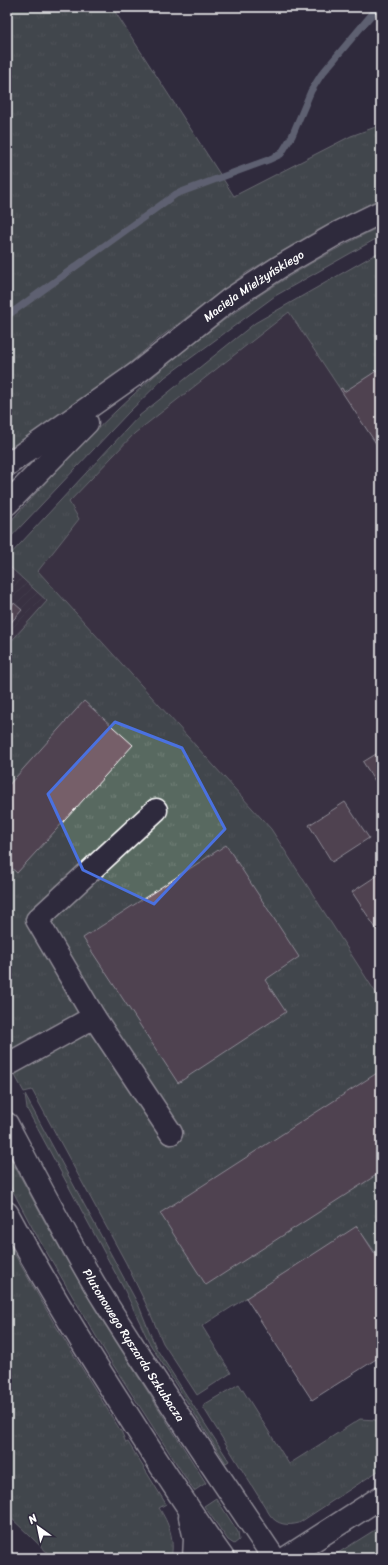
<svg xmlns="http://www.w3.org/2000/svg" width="388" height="1565" viewBox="0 0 388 1565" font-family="Sriracha,sans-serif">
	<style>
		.built { fill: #443a4a }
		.industrial { fill: url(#industrial-furrows) }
		.grass { fill: url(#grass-tufts); stroke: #acb4b0 }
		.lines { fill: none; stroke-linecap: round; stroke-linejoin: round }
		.stream { stroke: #97a3b1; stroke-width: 7 }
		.building { fill: #765e69; stroke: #fff }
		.minor-casing { stroke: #fff; stroke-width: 25 }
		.minor { stroke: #2f2a3d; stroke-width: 22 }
		.marked { fill: none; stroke: #4a71e0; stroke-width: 3; stroke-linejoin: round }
		.labels { text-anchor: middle; stroke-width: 3; stroke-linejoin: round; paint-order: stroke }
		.street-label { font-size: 12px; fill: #fff; stroke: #2f2a3d }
	</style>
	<defs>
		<pattern id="industrial-furrows" width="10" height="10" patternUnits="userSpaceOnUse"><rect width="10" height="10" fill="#443a4a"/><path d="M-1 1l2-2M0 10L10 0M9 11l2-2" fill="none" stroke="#574e5c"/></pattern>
		<pattern id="grass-tufts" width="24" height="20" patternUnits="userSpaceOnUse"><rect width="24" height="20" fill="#596960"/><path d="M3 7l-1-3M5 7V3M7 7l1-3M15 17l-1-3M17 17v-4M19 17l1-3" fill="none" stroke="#728078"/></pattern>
	</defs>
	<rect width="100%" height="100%" fill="#2f2a3d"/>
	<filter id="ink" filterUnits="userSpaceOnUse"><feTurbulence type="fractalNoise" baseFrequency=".025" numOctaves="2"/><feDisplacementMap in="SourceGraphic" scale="8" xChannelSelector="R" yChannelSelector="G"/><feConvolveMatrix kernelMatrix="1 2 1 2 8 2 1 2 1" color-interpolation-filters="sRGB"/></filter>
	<g filter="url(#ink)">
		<!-- built -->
		<polygon class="built" points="290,312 381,451 381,1001 271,829 38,571 79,519 69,502 135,433"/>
		<!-- industrial -->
		<polygon class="industrial" points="11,569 48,601 7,646 7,573"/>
		<!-- grass -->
		<g class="grass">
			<polygon points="7,7 112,7 234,196 351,136 381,125 381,198 318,230 246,273 158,339 84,402 7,452"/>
			<path d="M 381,226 L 381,236 L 275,296 L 165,377 L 128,413 L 7,541 L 7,525 C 67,458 131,391 203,336 C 258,293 318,257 381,226 Z"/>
			<polygon points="381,251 381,368 344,392 342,388 340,389 289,312 135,433 69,502 79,519 38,571 271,829 381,1001 381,1260 357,1227 202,1326 231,1373 197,1395 163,1343 147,1306 126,1263 32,1090 24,1092 7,1061 7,646 47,601 11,568 7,564 7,558 139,416 255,323"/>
			<polygon points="25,1095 139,1306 156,1348 229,1461 226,1463 150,1344 125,1291 27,1109"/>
			<polygon points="7,1152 45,1222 95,1309 206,1483 194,1491 110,1360 33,1229 7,1180"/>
			<path d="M 7,1241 L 54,1323 L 122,1433 L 126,1443 L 128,1442 L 166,1504 L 159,1508 C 169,1523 175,1540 171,1558 L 53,1558 L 7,1514 Z"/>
			<path d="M 239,1384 L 289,1464 L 360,1419 L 376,1420 L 381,1429 L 381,1469 L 299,1523 C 288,1526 277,1525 270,1515 L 203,1407 L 205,1404 Z"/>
			<polygon points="216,1498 238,1532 239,1540 234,1544 228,1540 204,1506"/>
			<polygon points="381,1526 381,1558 330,1558"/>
		</g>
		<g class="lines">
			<!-- stream -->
			<polyline class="stream" points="7,316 176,194 268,160 281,154 292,136 311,91 321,75 378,7"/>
		</g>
		<!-- building -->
		<g class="building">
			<polygon points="381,368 381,451 340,389 342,388 344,392"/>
			<polygon points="14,603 22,610 7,627 7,611"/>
			<polygon points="84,701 133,745 17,873 7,864 7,787"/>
			<polygon points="381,751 381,777 375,781 363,762"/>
			<polygon points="345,802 369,838 332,862 309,825"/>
			<polygon points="226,845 299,957 265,980 286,1012 178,1083 83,938"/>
			<polygon points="381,873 381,936 352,892"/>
			<polygon points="377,1073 381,1080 381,1172 206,1285 160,1213"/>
			<polygon points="357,1226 381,1263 381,1356 312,1400 246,1298"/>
		</g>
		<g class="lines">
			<defs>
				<g id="minor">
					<path id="s1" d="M 7,465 L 136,374 L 229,300 L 281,266 L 338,233 L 381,212"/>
					<polyline points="7,504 87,423"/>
					<polyline points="94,1017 171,1133"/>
					<polyline points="7,1065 94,1017 37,920 156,810"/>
					<path id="s2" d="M 7,1124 C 37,1181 66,1237 99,1292 C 155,1382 215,1470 274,1558"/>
					<path d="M 7,1213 C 43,1280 83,1345 124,1409 C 156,1459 188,1509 223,1558"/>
					<polyline points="190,1517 195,1539 194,1558"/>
					<polyline points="286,1558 381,1497"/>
				</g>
			</defs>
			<!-- minor casing -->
			<use href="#minor" class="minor-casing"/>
			<!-- minor -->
			<use href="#minor" class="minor"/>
		</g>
	</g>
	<!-- marked area -->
	<path d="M0 0H388V1565H0ZM 115,722 L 182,748 L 225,829 L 154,904 L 83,870 L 48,794 Z" fill="#2f2a3d" fill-opacity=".55" fill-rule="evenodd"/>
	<path class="marked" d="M 115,722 L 182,748 L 225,829 L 154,904 L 83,870 L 48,794 Z"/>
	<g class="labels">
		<!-- street labels -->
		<g class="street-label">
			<text dy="4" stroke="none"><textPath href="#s1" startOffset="305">Macieja Mielżyńskiego</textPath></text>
			<text dy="4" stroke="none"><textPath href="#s2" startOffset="255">Plutonowego Ryszarda Szkubacza</textPath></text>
		</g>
	</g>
	<!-- margin -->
	<rect width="388" height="1565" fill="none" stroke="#2f2a3d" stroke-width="24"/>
	<rect x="12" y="12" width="364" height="1541" fill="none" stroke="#fff" stroke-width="1.5" filter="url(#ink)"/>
	<!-- north arrow -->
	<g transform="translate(38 1527) rotate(327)" stroke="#2f2a3d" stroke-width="3" paint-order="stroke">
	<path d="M0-3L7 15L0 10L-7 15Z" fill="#ffffff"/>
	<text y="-6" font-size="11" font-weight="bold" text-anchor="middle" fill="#ffffff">N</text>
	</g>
</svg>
